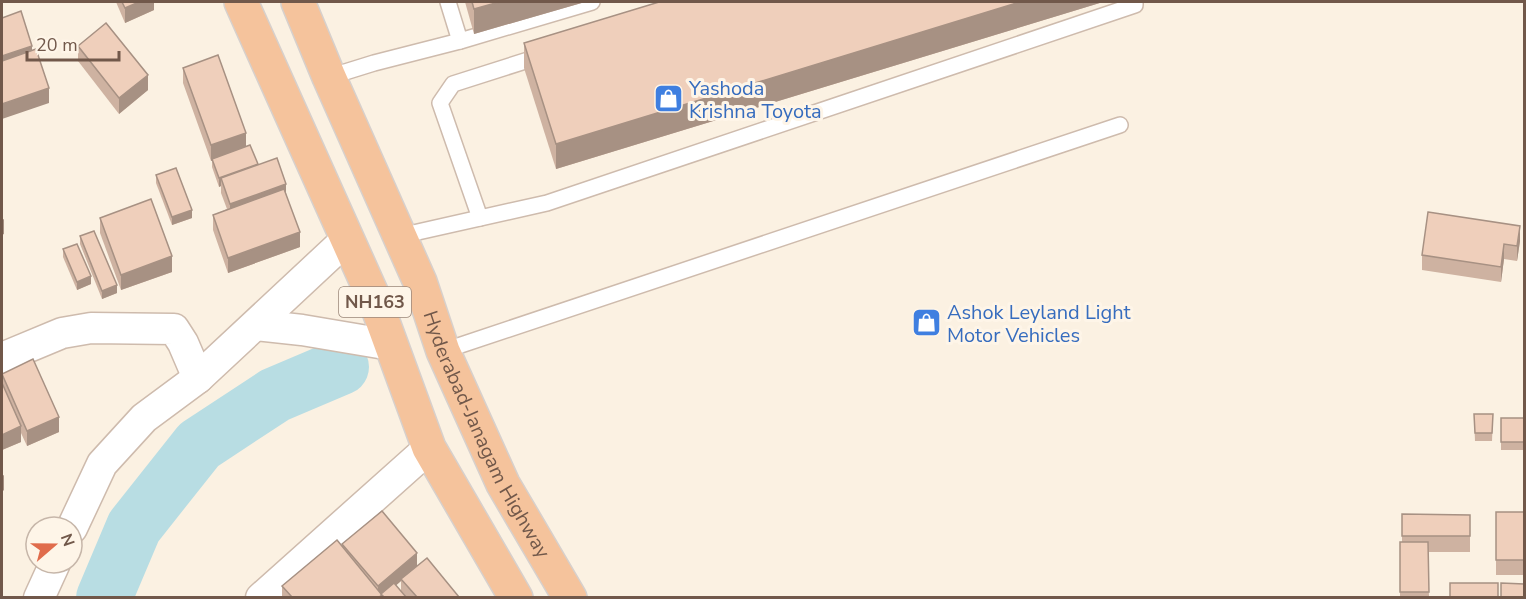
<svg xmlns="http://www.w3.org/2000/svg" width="1526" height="599" viewBox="0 0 1526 599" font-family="'Nunito Sans',sans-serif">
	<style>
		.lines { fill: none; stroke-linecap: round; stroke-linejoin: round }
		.river { stroke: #b8dde3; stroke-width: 56 }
		.service-casing { stroke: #cebbad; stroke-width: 18 }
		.minor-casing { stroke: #cebbad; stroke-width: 33 }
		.trunk-casing { stroke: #d7d0cc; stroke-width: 36 }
		.service { stroke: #fff; stroke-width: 15 }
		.minor { stroke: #fff; stroke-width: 30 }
		.trunk { stroke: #f5c39c; stroke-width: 33 }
		.wall { fill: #ceb2a1; fill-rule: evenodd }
		.shaded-wall { fill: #a79183 }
		.building { fill: #efcfbb; stroke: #a79183; stroke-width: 1.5 }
		.labels { text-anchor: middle; stroke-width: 6; stroke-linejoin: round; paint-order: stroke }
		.shield { fill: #fef5e8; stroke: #9b8779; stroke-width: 1.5 }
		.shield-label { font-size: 18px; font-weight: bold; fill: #71584a }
		.shop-label { font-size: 20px; fill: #366cbe; stroke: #fef5e8; text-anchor: start }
		.street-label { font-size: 20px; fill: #71584a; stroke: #fef5e8 }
	</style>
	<rect width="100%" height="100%" fill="#fbf1e2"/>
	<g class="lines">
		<!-- river -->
		<polyline class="river" points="104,598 134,527 199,445 275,395 341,367"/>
		<defs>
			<g id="service">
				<polyline points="460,41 592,2"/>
				<polyline points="329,77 374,63 460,41 448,2"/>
				<polyline points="480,218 440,103 453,84 544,55"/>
				<polyline points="400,236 547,203 1135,5 1135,2"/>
				<polyline points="443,351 1120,125"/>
			</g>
			<g id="minor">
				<polyline points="256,325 302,330 391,345"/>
				<polyline points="2,358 62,333 91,328 174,329 183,343 198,378"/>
				<polyline points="72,528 102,464 144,418 198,378 347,239"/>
				<polyline points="39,598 55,563"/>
				<polyline points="261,598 429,448"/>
			</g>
			<g id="trunk">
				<polyline points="241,2 376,303 429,448 516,598"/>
				<path id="s1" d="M 298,2 L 329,77 L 420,282 L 443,351 L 503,484 L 570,598"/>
			</g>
		</defs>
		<!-- service casing -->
		<use href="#service" class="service-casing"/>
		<!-- minor casing -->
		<use href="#minor" class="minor-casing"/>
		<!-- trunk casing -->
		<use href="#trunk" class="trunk-casing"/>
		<!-- service -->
		<use href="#service" class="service"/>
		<!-- minor -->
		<use href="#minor" class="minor"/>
		<!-- trunk -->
		<use href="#trunk" class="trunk"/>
	</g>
	<!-- wall -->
	<g class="wall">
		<polygon points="116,2 154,2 154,10 125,23"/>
		<polygon points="465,2 585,2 474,34"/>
		<polygon points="659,2 1103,2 556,169 524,68 524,43"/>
		<polygon points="78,46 148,90 119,114 78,61"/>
		<polygon points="183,68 246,146 258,164 286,193 300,247 228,273 213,230 213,215 227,209 221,193 221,186 219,187 212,167 212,160 211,161 183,83"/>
		<polygon points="156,175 192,218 172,225 156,183"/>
		<polygon points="100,218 172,272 121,290 100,233"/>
		<polygon points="80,236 117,293 102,299 80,244"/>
		<polygon points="1520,241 1517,261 1504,259 1501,282 1422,270 1422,255"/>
		<polygon points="63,249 91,284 77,290 63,257"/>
		<polygon points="2,374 59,432 27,446 21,433 21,442 2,450"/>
		<polygon points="1474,414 1493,414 1492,441 1475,441"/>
		<rect x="1501" y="418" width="23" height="32"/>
		<rect x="1496" y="512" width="28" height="63"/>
		<polygon points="1402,514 1470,515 1470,552 1428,552 1429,597 1400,597 1400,542 1402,542"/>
		<path d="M 342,544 L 417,566 L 459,597 L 282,597 L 282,586 L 342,547 ZM 401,581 L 401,591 L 396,585 Z"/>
	</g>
	<!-- shaded-wall -->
	<g class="shaded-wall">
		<polygon points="139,2 154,2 154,10 125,23 125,8"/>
		<polygon points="499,2 585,2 474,34 474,9"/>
		<polygon points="1020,2 1103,2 556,169 556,144"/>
		<polygon points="32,46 32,61 2,71 2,56"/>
		<polygon points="148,75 148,90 119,114 119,98"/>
		<polygon points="49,88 49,103 2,119 2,104"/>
		<polygon points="246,133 246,148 211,161 211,145"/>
		<polygon points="219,178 221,178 221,186 219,187"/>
		<polygon points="286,184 286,199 230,219 230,204"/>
		<polygon points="192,210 192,218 172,225 172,217"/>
		<polygon points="4,219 4,234 2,235 2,220"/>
		<polygon points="1520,226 1520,241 1517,261 1517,246"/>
		<polygon points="300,232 300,247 228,273 228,258"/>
		<polygon points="1504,244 1504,259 1501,282 1501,267"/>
		<polygon points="172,256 172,272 121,290 121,275"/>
		<polygon points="91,276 91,284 77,290 77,282"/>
		<polygon points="117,285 117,293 102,299 102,291"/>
		<polygon points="59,417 59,432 27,446 27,431"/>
		<polygon points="21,426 21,442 2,450 2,435"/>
		<polygon points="4,475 4,490 2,492 2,476"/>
		<polygon points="417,553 417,568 401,579 401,581 383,597 382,595 382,597 378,597 378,586"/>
	</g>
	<!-- building -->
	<g class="building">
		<polygon points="122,2 139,2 125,8"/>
		<polygon points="472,2 499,2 474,9"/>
		<polygon points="659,2 1020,2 556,144 524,43"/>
		<polygon points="21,11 32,46 2,56 2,18"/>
		<polygon points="106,23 148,75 119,98 78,46"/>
		<polygon points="36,49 49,88 2,104 2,61"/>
		<polygon points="218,55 246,133 211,145 183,68"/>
		<polygon points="250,145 258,164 219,178 212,159"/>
		<polygon points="277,158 286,184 230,204 221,178"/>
		<polygon points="176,168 192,210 172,217 156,175"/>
		<polygon points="284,189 300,232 228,258 213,215"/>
		<polygon points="151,199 172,256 121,275 100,218"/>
		<polygon points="1428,212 1520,226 1517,246 1504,244 1501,267 1422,255"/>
		<polygon points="94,231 117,285 102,291 80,236"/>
		<polygon points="77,244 91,276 77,282 63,249"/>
		<polygon points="33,359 59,417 27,431 2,374"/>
		<polygon points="2,383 21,426 2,435"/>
		<polygon points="1474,414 1493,414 1492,433 1475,433"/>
		<rect x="1501" y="418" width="23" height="24"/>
		<polygon points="382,511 417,553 378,586 342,544"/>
		<rect x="1496" y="512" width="28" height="48"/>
		<polygon points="1402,514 1470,515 1470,536 1402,536"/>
		<polygon points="337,540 382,595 379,597 292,597 282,586"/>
		<polygon points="1400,542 1428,542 1429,592 1400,592"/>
		<polygon points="427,558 459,597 417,597 401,579"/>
		<polygon points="394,583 406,597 384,597 381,594"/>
		<rect x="1450" y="583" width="48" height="14"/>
		<polygon points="1501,583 1524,584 1524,597 1501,597"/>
	</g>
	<!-- icons -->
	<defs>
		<symbol id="shop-square" viewBox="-11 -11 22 22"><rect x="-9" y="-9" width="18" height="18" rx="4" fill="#3f7fe0" stroke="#fef5e8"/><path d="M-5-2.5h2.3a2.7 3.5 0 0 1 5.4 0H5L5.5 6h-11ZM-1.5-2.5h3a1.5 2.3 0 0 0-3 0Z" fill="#fff"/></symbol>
	</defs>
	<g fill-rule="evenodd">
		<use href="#shop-square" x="652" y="82" width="33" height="33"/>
		<use href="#shop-square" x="910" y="306" width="33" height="33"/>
	</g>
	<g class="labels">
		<!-- shield labels -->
		<rect class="shield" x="339" y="287" width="72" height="30" rx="4.5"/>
		<g class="shield-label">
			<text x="375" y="308">NH163</text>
		</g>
		<!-- shop labels -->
		<g class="shop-label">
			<text x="689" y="95">Yashoda<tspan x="689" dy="23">Krishna Toyota</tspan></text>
			<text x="947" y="319">Ashok Leyland Light<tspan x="947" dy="23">Motor Vehicles</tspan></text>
		</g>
		<!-- street labels -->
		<g class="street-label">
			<text dy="7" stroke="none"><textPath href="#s1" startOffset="472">Hyderabad-Janagam Highway</textPath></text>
		</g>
	</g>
	<!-- border -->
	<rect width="1526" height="599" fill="none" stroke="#71584a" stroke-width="6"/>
	<!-- north arrow -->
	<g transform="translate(54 545) rotate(70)"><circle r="28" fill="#fef5e8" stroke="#c6b6a9" stroke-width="1.5"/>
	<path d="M0-4.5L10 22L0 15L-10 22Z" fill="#e06c4c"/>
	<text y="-9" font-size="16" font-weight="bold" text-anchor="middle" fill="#71584a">N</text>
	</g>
	<!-- scale -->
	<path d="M27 51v9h92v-9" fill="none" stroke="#71584a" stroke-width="3"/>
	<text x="36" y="51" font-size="18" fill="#71584a" stroke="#fef5e8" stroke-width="4.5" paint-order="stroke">20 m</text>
</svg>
